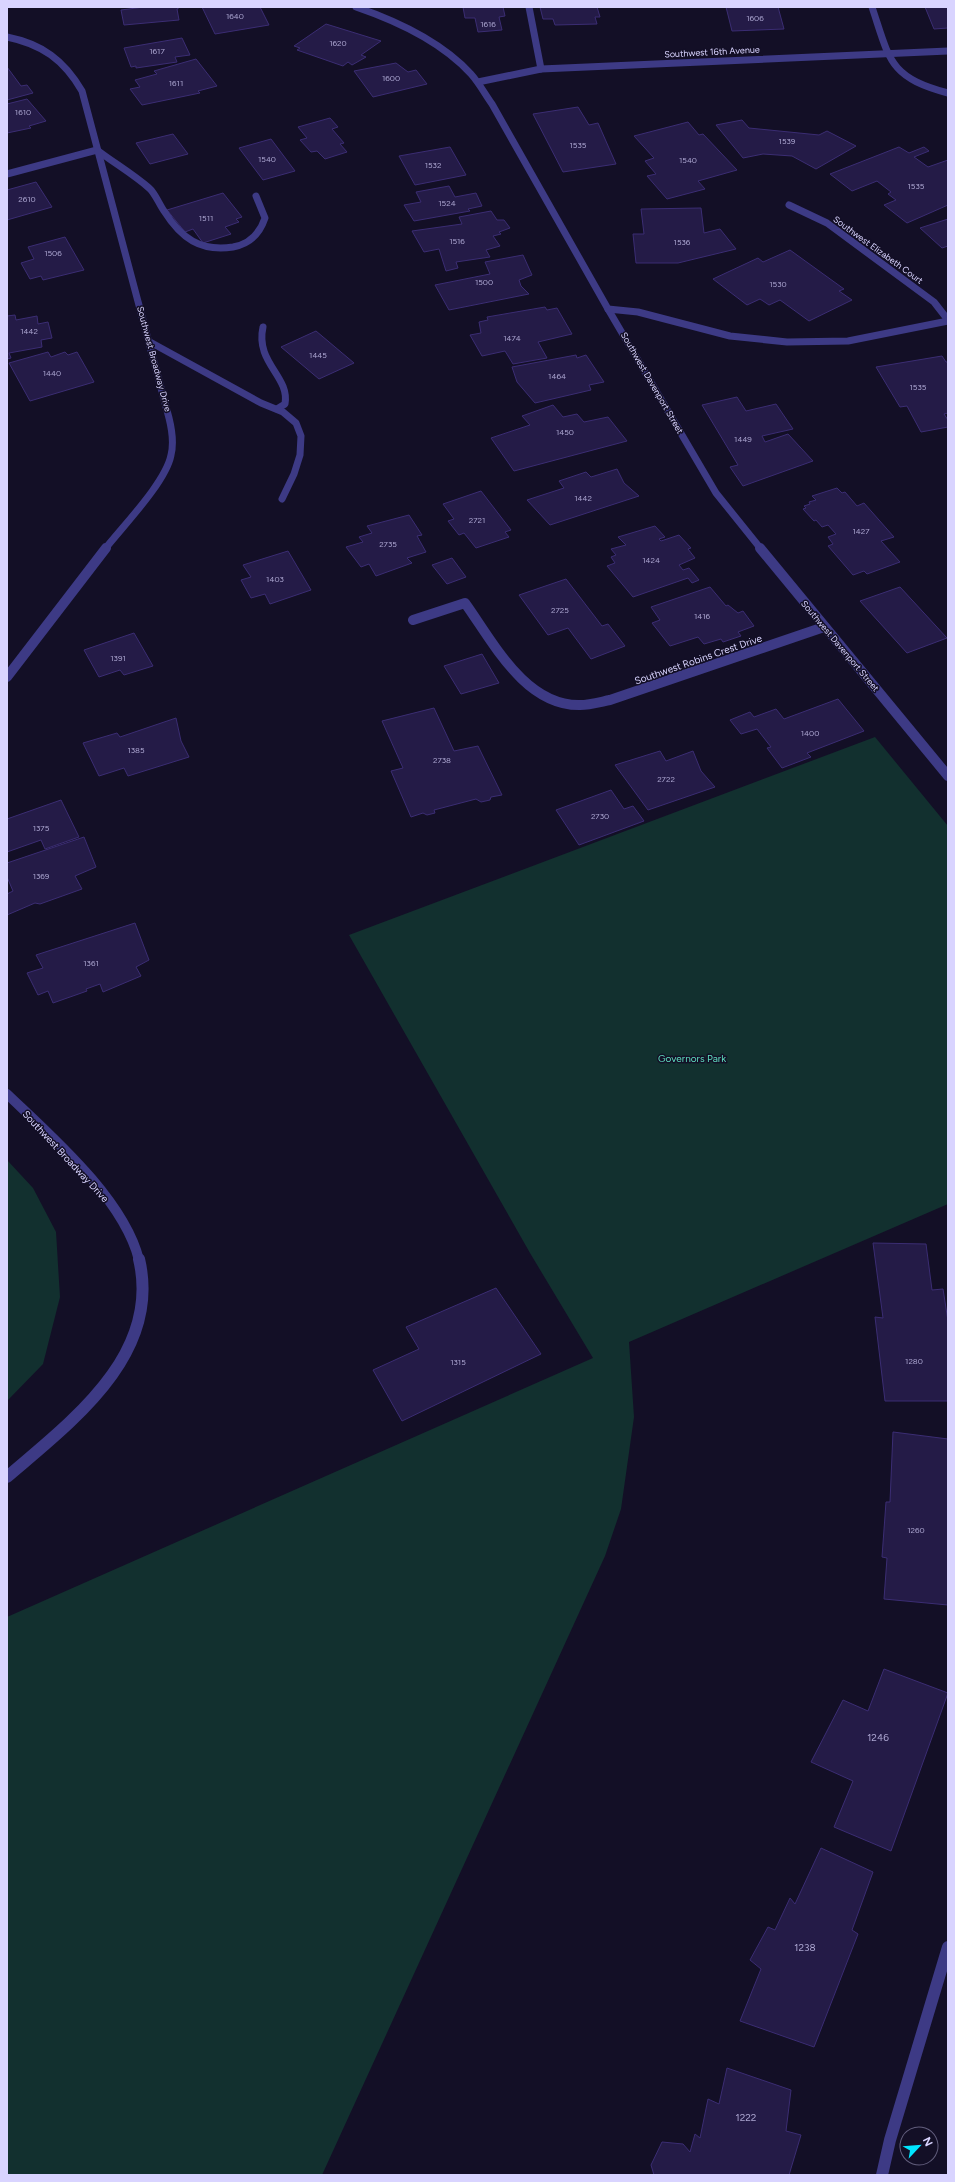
<svg xmlns="http://www.w3.org/2000/svg" width="955" height="2182" viewBox="0 0 955 2182" font-family="Figtree,sans-serif">
	<style>
		.green { fill: #12302f }
		.building { fill: #241b47; stroke: #3b2d73 }
		.lines { fill: none; stroke-linecap: round; stroke-linejoin: round }
		.service { stroke: #3d3a85; stroke-width: 7 }
		.minor-far2 { stroke: #3d3a85; stroke-width: 7 }
		.minor-far1 { stroke: #3d3a85; stroke-width: 10 }
		.minor { stroke: #3d3a85; stroke-width: 12 }
		.tertiary-far2 { stroke: #3d3a85; stroke-width: 7 }
		.tertiary-far1 { stroke: #3d3a85; stroke-width: 10 }
		.tertiary { stroke: #3d3a85; stroke-width: 12 }
		.labels { text-anchor: middle; stroke-width: 3; stroke-linejoin: round; paint-order: stroke }
		.number-label { font-size: 8px; fill: #aca6d1 }
		.far-street-label { font-size: 9px; fill: #d9d4ff; stroke: #130f26 }
		.street-label { font-size: 10px; fill: #d9d4ff; stroke: #130f26 }
		.park-label { font-size: 10px; fill: #5fe0c0; stroke: #130f26 }
		.near-number-label { font-size: 10px; fill: #aca6d1 }
	</style>
	<rect width="100%" height="100%" fill="#130f26"/>
	<!-- green -->
	<g class="green">
		<polygon points="875,737 948,826 948,1204 629,1342 634,1417 621,1509 605,1556 322,2175 7,2175 7,1617 593,1358 530,1253 349,935"/>
		<polygon points="7,1160 33,1188 56,1232 60,1297 43,1364 7,1401"/>
	</g>
	<!-- building -->
	<g class="building">
		<polygon points="180,7 177,9 179,20 124,25 121,10 144,7"/>
		<polygon points="202,7 260,7 269,25 215,34"/>
		<polygon points="463,7 503,7 505,16 499,17 502,30 478,32 475,18 465,18"/>
		<polygon points="540,7 597,7 600,17 595,17 597,24 555,25 553,19 543,19"/>
		<polygon points="726,7 778,7 784,29 732,31"/>
		<polygon points="925,7 948,7 948,28 934,29"/>
		<polygon points="326,24 381,41 361,55 366,57 352,65 348,62 343,66 297,50 300,48 294,46"/>
		<polygon points="182,38 190,55 175,57 177,62 136,68 136,66 131,67 124,48"/>
		<polygon points="196,59 217,86 198,91 200,93 142,105 130,89 140,87 135,80 157,74 154,71"/>
		<polygon points="396,63 408,72 416,70 427,84 373,97 354,71"/>
		<polygon points="7,67 21,86 27,85 33,93 7,100"/>
		<polygon points="27,99 46,121 29,126 31,128 7,133 7,104"/>
		<polygon points="578,107 589,125 598,123 616,164 563,172 533,114"/>
		<polygon points="330,118 338,127 332,129 344,143 340,144 347,152 325,159 317,151 311,152 300,140 307,138 298,127"/>
		<polygon points="742,120 749,128 819,135 827,131 856,146 816,169 792,156 763,154 743,158 716,125"/>
		<polygon points="688,122 699,135 703,134 737,170 698,181 705,189 667,199 647,176 656,174 645,161 654,158 634,136"/>
		<polygon points="173,134 188,154 150,164 136,143"/>
		<polygon points="271,139 295,171 263,180 239,148"/>
		<polygon points="450,147 466,175 415,185 399,156"/>
		<polygon points="899,147 909,153 924,147 929,151 914,157 928,167 948,160 948,205 907,223 884,205 896,200 888,194 891,192 877,181 852,191 830,174"/>
		<polygon points="36,182 52,207 7,220 7,190"/>
		<polygon points="449,186 455,197 476,193 482,206 468,209 470,211 414,221 404,205 421,202 416,192"/>
		<polygon points="223,193 242,217 236,219 239,222 225,227 231,234 203,243 193,229 185,232 167,210"/>
		<polygon points="701,208 704,233 720,229 736,249 678,263 636,263 633,234 644,234 641,209"/>
		<polygon points="491,211 497,220 504,220 510,228 499,232 501,234 493,236 500,246 486,250 490,257 456,262 458,268 446,271 439,249 424,252 412,231 462,224 459,217"/>
		<polygon points="948,219 948,246 942,248 920,228"/>
		<polygon points="65,237 84,270 43,280 41,276 30,279 21,263 34,259 28,247"/>
		<polygon points="790,250 844,289 839,291 852,300 809,321 780,300 769,305 760,299 747,305 713,279 758,258 763,262"/>
		<polygon points="523,255 532,275 519,280 521,286 529,294 449,310 435,285 490,274 485,262"/>
		<polygon points="545,307 547,310 557,308 572,334 538,342 547,358 513,364 505,351 482,356 470,335 481,333 479,322 488,320 487,317"/>
		<polygon points="15,315 16,320 37,316 38,324 48,322 52,338 41,340 42,347 9,353 11,358 7,359 7,316"/>
		<polygon points="316,331 354,363 319,379 281,347"/>
		<polygon points="48,352 51,357 65,352 68,355 77,352 94,382 30,401 9,363"/>
		<polygon points="576,355 577,358 586,355 604,382 589,385 591,390 535,403 517,382 512,367"/>
		<polygon points="942,356 946,362 948,362 948,413 944,414 948,420 948,427 921,432 907,406 900,407 876,367"/>
		<polygon points="737,397 746,411 776,404 793,429 762,436 765,442 788,434 813,461 743,486 730,467 738,465 702,405"/>
		<polygon points="553,405 563,417 577,414 584,422 608,417 627,441 514,471 491,438 530,425 522,416"/>
		<polygon points="617,469 624,483 639,496 550,525 527,500 564,488 559,481 586,472 591,477"/>
		<polygon points="837,488 842,493 845,492 857,506 864,503 894,537 881,541 900,562 867,574 864,571 853,575 828,546 833,544 828,537 836,534 828,525 822,527 816,520 814,521 803,509 806,508 804,506 810,504 809,502 816,500 812,496"/>
		<polygon points="481,491 511,530 505,532 509,537 476,548 464,533 459,535 448,521 454,519 443,504"/>
		<polygon points="409,515 422,535 417,536 426,552 407,558 412,563 376,576 369,564 361,567 346,547 363,542 359,537 372,533 367,526"/>
		<polygon points="655,526 665,537 659,539 661,541 679,535 691,548 688,549 695,558 679,565 683,570 689,568 699,580 692,583 688,578 633,597 607,566 615,563 611,557 616,555 611,549 626,545 618,537"/>
		<polygon points="288,551 311,590 270,604 265,594 251,598 241,580 251,577 243,565"/>
		<polygon points="452,558 466,577 447,584 432,565"/>
		<polygon points="566,579 602,626 608,624 625,646 591,659 568,628 548,635 519,595"/>
		<polygon points="710,587 726,606 728,605 738,613 743,611 754,626 738,632 741,636 723,642 721,639 704,644 698,637 670,646 652,623 660,620 651,607"/>
		<polygon points="900,587 947,638 907,653 860,601"/>
		<polygon points="134,633 153,666 124,675 120,670 99,677 84,650"/>
		<polygon points="482,654 499,683 461,694 444,666"/>
		<polygon points="838,699 864,731 807,753 811,757 782,768 767,748 771,747 757,729 741,734 730,720 750,712 754,717 776,709 784,719"/>
		<polygon points="434,708 454,751 478,746 502,795 491,797 490,800 481,802 476,799 434,810 435,813 427,815 423,813 411,817 391,771 403,768 382,721"/>
		<polygon points="176,718 181,741 189,757 128,776 124,768 99,776 83,743 117,733 120,737"/>
		<polygon points="660,751 666,761 693,751 701,771 715,787 648,810 615,765"/>
		<polygon points="611,790 624,809 633,806 644,821 579,845 556,810"/>
		<polygon points="61,800 79,837 45,849 41,840 7,852 7,819"/>
		<polygon points="84,837 96,867 75,876 82,889 40,904 35,903 7,915 7,894 13,891 7,877 7,863"/>
		<polygon points="135,923 149,960 136,967 141,976 103,992 100,984 86,989 87,991 53,1003 48,991 38,995 27,973 43,968 36,955"/>
		<polygon points="873,1243 926,1244 932,1290 943,1289 948,1321 948,1401 885,1401 875,1317 883,1318"/>
		<polygon points="496,1288 541,1354 402,1421 373,1370 419,1349 406,1327"/>
		<polygon points="893,1432 948,1439 948,1605 884,1599 887,1558 882,1557 886,1502 890,1502"/>
		<polygon points="884,1669 948,1693 891,1851 834,1827 853,1781 811,1762 843,1700 868,1711"/>
		<polygon points="821,1848 873,1872 852,1930 858,1934 814,2047 740,2021 761,1969 750,1960 768,1927 775,1930 790,1898 795,1904"/>
		<polygon points="727,2068 791,2090 786,2131 801,2135 789,2175 654,2175 651,2165 662,2142 683,2144 690,2152 695,2134 700,2138 708,2099 719,2104"/>
	</g>
	<g class="lines">
		<!-- service -->
		<g class="service">
			<path d="M 97,150 C 114,163 133,174 149,188 C 155,193 159,204 164,211 C 181,238 200,252 233,247 C 250,244 260,233 265,218 L 256,196"/>
			<path d="M 263,327 C 255,363 290,376 285,404 L 277,409"/>
			<polyline points="150,342 261,403 283,412 296,423 301,436 300,455 294,474 282,499"/>
		</g>
		<!-- minor-far2 -->
		<g class="minor-far2">
			<path d="M 356,7 C 397,21 441,41 471,74 C 479,83 485,94 492,104 L 608,309 L 716,493 L 761,549"/>
			<polyline points="529,7 541,69"/>
			<path d="M 872,7 C 890,61 889,77 948,93"/>
			<polyline points="478,82 541,69 948,51"/>
			<polyline points="7,174 97,150"/>
			<polyline points="789,205 827,223 934,302 948,320"/>
			<polyline points="608,309 638,312 730,336 787,342 848,341 948,321"/>
		</g>
		<!-- minor-far1 -->
		<g class="minor-far1">
			<polyline points="760,548 948,776"/>
			<path d="M 413,620 L 465,603 C 493,642 525,706 580,705 C 589,705 600,702 610,700 L 824,627"/>
		</g>
		<!-- minor -->
		<polyline class="minor" points="882,2175 890,2140 948,1947"/>
		<!-- tertiary-far2 -->
		<path class="tertiary-far2" d="M 7,37 C 42,44 64,60 82,91 L 169,418 C 172,430 174,443 171,455 C 166,482 123,526 105,549"/>
		<!-- tertiary-far1 -->
		<g class="tertiary-far1">
			<polyline points="7,677 106,548"/>
			<path d="M 7,1094 C 51,1136 124,1199 139,1260"/>
		</g>
		<!-- tertiary -->
		<path class="tertiary" d="M 7,1477 C 71,1422 162,1355 139,1259"/>
	</g>
	<g class="labels">
		<!-- number labels -->
		<g class="number-label">
			<text x="235" y="19">1640</text>
			<text x="755" y="21">1606</text>
			<text x="488" y="27">1616</text>
			<text x="338" y="46">1620</text>
			<text x="157" y="54">1617</text>
			<text x="391" y="81">1600</text>
			<text x="176" y="86">1611</text>
			<text x="23" y="115">1610</text>
			<text x="787" y="144">1539</text>
			<text x="578" y="148">1535</text>
			<text x="267" y="162">1540</text>
			<text x="688" y="163">1540</text>
			<text x="433" y="168">1532</text>
			<text x="916" y="189">1535</text>
			<text x="27" y="202">2610</text>
			<text x="447" y="206">1524</text>
			<text x="206" y="221">1511</text>
			<text x="457" y="244">1516</text>
			<text x="682" y="245">1536</text>
			<text x="53" y="256">1506</text>
			<text x="484" y="285">1500</text>
			<text x="778" y="287">1530</text>
			<text x="29" y="334">1442</text>
			<text x="512" y="341">1474</text>
			<text x="318" y="358">1445</text>
			<text x="52" y="376">1440</text>
			<text x="557" y="379">1464</text>
			<text x="918" y="390">1535</text>
			<text x="565" y="435">1450</text>
			<text x="743" y="442">1449</text>
			<text x="583" y="501">1442</text>
			<text x="477" y="523">2721</text>
			<text x="861" y="534">1427</text>
			<text x="388" y="547">2735</text>
			<text x="651" y="563">1424</text>
			<text x="275" y="582">1403</text>
			<text x="560" y="613">2725</text>
			<text x="702" y="619">1416</text>
			<text x="118" y="661">1391</text>
			<text x="810" y="736">1400</text>
			<text x="136" y="753">1385</text>
			<text x="442" y="763">2738</text>
			<text x="666" y="782">2722</text>
			<text x="600" y="819">2730</text>
			<text x="41" y="831">1375</text>
			<text x="41" y="879">1369</text>
			<text x="91" y="966">1361</text>
			<text x="914" y="1364">1280</text>
			<text x="458" y="1365">1315</text>
			<text x="916" y="1533">1260</text>
		</g>
		<!-- far-street labels -->
		<g class="far-street-label">
			<text transform="translate(712 52) rotate(-3)" y="3">Southwest 16th Avenue</text>
			<text transform="translate(878 250) rotate(36)" y="3">Southwest Elizabeth Court</text>
			<text transform="translate(154 359) rotate(75)" y="3">Southwest Broadway Drive</text>
			<text transform="translate(652 383) rotate(60)" y="3">Southwest Davenport Street</text>
			<text transform="translate(840 646) rotate(50)" y="3">Southwest Davenport Street</text>
		</g>
		<!-- street labels -->
		<g class="street-label">
			<text transform="translate(698 659) rotate(-19)" y="4">Southwest Robins Crest Drive</text>
			<text transform="translate(66 1156) rotate(47)" y="4">Southwest Broadway Drive</text>
		</g>
		<!-- park labels -->
		<g class="park-label">
			<text x="692" y="1062">Governors Park</text>
		</g>
		<!-- near-number labels -->
		<g class="near-number-label">
			<text x="878" y="1741">1246</text>
			<text x="805" y="1951">1238</text>
			<text x="746" y="2121">1222</text>
		</g>
	</g>
	<!-- border -->
	<rect width="955" height="2182" fill="none" stroke="#d9d4ff" stroke-width="16"/>
	<!-- north arrow -->
	<g transform="translate(919 2146) rotate(64)"><circle r="19" fill="#130f26" stroke="#625e7d"/>
	<path d="M0-3L7 15L0 10L-7 15Z" fill="#00e5ff"/>
	<text y="-6" font-size="11" font-weight="bold" text-anchor="middle" fill="#d9d4ff">N</text>
	</g>
</svg>
